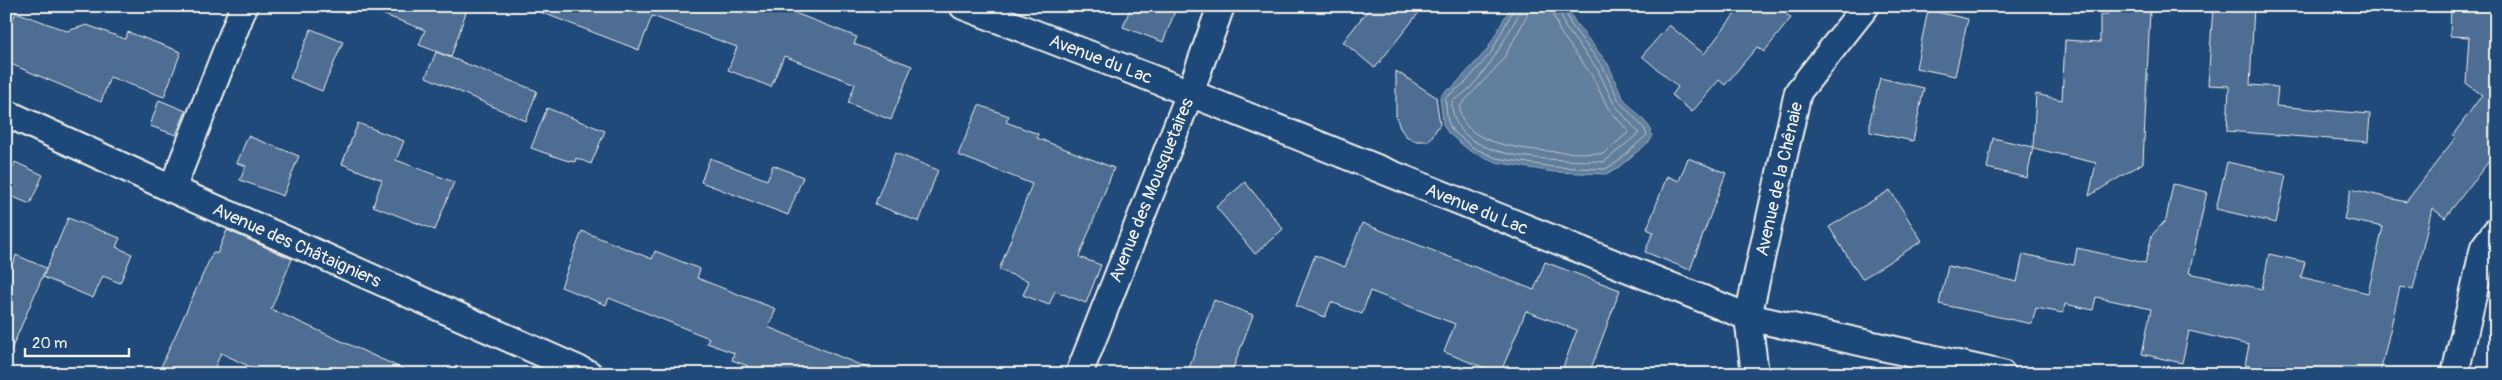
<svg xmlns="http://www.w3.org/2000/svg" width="2502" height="380" viewBox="0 0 2502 380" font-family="Pangolin,sans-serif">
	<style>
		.water { fill: #627e9d; stroke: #9cacbb }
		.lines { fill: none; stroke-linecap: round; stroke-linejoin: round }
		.shore { stroke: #bac3ca; stroke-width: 1 }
		.building { fill: #4d6e92; stroke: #f4f1e8 }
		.minor-casing { stroke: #f4f1e8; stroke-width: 30 }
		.minor { stroke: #1f4a7a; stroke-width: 26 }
		.labels { text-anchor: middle; stroke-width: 4; stroke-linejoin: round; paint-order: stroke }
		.street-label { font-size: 18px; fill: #f4f1e8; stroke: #1f4a7a }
	</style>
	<rect width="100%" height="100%" fill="#1f4a7a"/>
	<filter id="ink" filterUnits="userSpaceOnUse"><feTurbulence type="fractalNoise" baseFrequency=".02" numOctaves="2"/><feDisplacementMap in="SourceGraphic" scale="10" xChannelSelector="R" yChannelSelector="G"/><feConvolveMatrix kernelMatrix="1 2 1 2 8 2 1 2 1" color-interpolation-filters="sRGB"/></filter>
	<g filter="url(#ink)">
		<!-- water -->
		<polygon class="water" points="1511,6 1567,6 1575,22 1608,64 1623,98 1649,126 1652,136 1650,141 1619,167 1606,174 1553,172 1495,162 1470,151 1448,133 1443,124 1440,97 1447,89 1451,89 1487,50"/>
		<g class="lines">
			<!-- shore -->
			<g class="shore">
				<polyline points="1515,6 1491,53 1466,82 1445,98 1448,122 1452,130 1472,147 1496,158 1553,167 1605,169 1616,163 1647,135 1644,128 1619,101 1603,67 1571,25 1564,6"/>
				<path d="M 1521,6 L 1519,14 C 1503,41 1482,86 1452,101 C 1450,166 1561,158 1604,162 L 1639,133 L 1614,104 L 1598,70 L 1565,27 L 1558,6"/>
				<path d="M 1529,6 L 1527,16 L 1502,61 L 1460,106 C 1458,156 1569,151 1603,154 L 1629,132 L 1608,108 L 1591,74 L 1560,32 L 1550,6"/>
			</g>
		</g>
		<!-- building -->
		<g class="building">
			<polygon points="368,6 468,6 451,57 419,45 425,30 368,9"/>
			<polygon points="531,6 777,6 857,37 854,44 912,66 891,120 848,103 855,84 784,56 771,87 728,70 737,47 652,16 639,50 530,8"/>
			<polygon points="1131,6 1177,6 1163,42 1123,27"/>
			<polygon points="1371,6 1424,6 1375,68 1343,42"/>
			<polygon points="1741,6 1777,6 1791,18 1764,52 1757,47 1725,85 1719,80 1692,112 1672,95 1678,87 1642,56 1669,25 1704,54"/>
			<polygon points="2213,6 2254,6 2250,85 2278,87 2276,106 2370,114 2368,142 2227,131 2229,86 2208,85"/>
			<polygon points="2451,6 2496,6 2496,152 2445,218 2432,208 2413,290 2400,287 2380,374 2283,374 2245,365 2249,345 2189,331 2182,363 2142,354 2151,309 2096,297 2093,310 2065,304 2063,313 2036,308 2032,324 1939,304 1948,266 2017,282 2023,254 2074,265 2077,248 2145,263 2152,235 2166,220 2173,184 2207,192 2189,273 2262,289 2269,254 2305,262 2301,277 2368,293 2383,227 2344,219 2351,189 2406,202 2456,137 2453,135 2482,95 2466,83 2469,37 2450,36"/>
			<polygon points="2108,8 2150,11 2143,163 2089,196 2096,163 2033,148 2036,94 2062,100 2065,40 2100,42 2100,14 2108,14"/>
			<polygon points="1928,10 1968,19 1955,76 1916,68"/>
			<polygon points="16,12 67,31 87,25 125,39 128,32 181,52 164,97 110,77 101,102 6,62 6,36"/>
			<polygon points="311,29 343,42 322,91 290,78"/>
			<polygon points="436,52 537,91 526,121 426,77"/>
			<polygon points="1396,71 1436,97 1440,124 1429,141 1415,141 1406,136 1400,128 1396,116"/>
			<polygon points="1880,78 1924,88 1913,141 1870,132 1870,120"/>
			<polygon points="159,100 186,111 176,135 150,126"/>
			<polygon points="979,105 1009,116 1006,122 1038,134 1037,138 1114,168 1079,257 1101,265 1086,303 1055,291 1049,305 1023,295 1029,281 999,270 1032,184 958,155"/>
			<polygon points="547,108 605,131 591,164 576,158 575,162 565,160 531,148"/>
			<polygon points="358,123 404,141 396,160 454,182 435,230 373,206 382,180 342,164"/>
			<polygon points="248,136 299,156 283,196 240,180 246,166 237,163"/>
			<polygon points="1993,138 2033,147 2027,178 1987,168"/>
			<polygon points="895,153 938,170 919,222 875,204"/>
			<polygon points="710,158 767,180 773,165 803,177 788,215 701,182"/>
			<polygon points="1688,158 1726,173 1690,270 1645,252 1653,232 1647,229 1667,176 1679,181"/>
			<polygon points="15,162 43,175 30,204 6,194 6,183"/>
			<polygon points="2227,162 2286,175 2276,223 2216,209"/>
			<polygon points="1245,182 1283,229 1255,254 1216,207"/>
			<polygon points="1890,190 1922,241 1862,279 1829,227"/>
			<polygon points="68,218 120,238 116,247 132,254 120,283 103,276 93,298 43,277"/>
			<polygon points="1362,223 1534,290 1545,262 1620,290 1589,374 1580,374 1563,367 1577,330 1526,311 1500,374 1444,352 1455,324 1370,291 1362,314 1331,302 1325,317 1296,306 1315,255 1345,267"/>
			<polygon points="227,230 292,259 271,309 414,374 265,374 221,353 212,374 176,374 160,369 213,252 217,254"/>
			<polygon points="582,231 652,259 655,251 700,269 697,278 776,309 768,327 882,374 744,374 748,366 732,360 734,353 707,343 709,338 609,298 606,305 561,287"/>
			<polygon points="16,255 46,268 6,362 6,259 14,262"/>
			<polygon points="1214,300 1253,315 1231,374 1187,374"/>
		</g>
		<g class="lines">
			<defs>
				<g id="minor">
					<polyline points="963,6 1190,93 1748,317 2002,374"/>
					<polyline points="6,113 172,189 589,374"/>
					<polyline points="172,189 244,6"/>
					<polyline points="1079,374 1190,93 1221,6"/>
					<polyline points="1755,374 1748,317 1798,92 1866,6"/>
					<polyline points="2455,374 2484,247 2496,231"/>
				</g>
			</defs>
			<!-- minor casing -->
			<use href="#minor" class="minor-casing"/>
			<!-- minor -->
			<use href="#minor" class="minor"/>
		</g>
	</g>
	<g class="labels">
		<!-- street labels -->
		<g class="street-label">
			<text transform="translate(1101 59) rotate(21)" y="6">Avenue du Lac</text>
			<text transform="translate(1779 179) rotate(-77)" y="6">Avenue de la Chênaie</text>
			<text transform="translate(1151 190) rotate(-68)" y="6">Avenue des Mousquetaires</text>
			<text transform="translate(1477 209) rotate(22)" y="6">Avenue du Lac</text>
			<text transform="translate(297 245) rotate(24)" y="6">Avenue des Châtaigniers</text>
		</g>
	</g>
	<!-- margin -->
	<rect width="2502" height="380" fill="none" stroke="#1f4a7a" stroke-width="25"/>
	<rect x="12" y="12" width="2477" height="355" fill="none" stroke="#f4f1e8" stroke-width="2" filter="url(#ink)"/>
	<!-- scale -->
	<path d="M25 348v8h104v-8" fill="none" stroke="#f4f1e8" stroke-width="2.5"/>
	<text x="32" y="348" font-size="15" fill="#f4f1e8" stroke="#1f4a7a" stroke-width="4" paint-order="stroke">20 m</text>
</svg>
